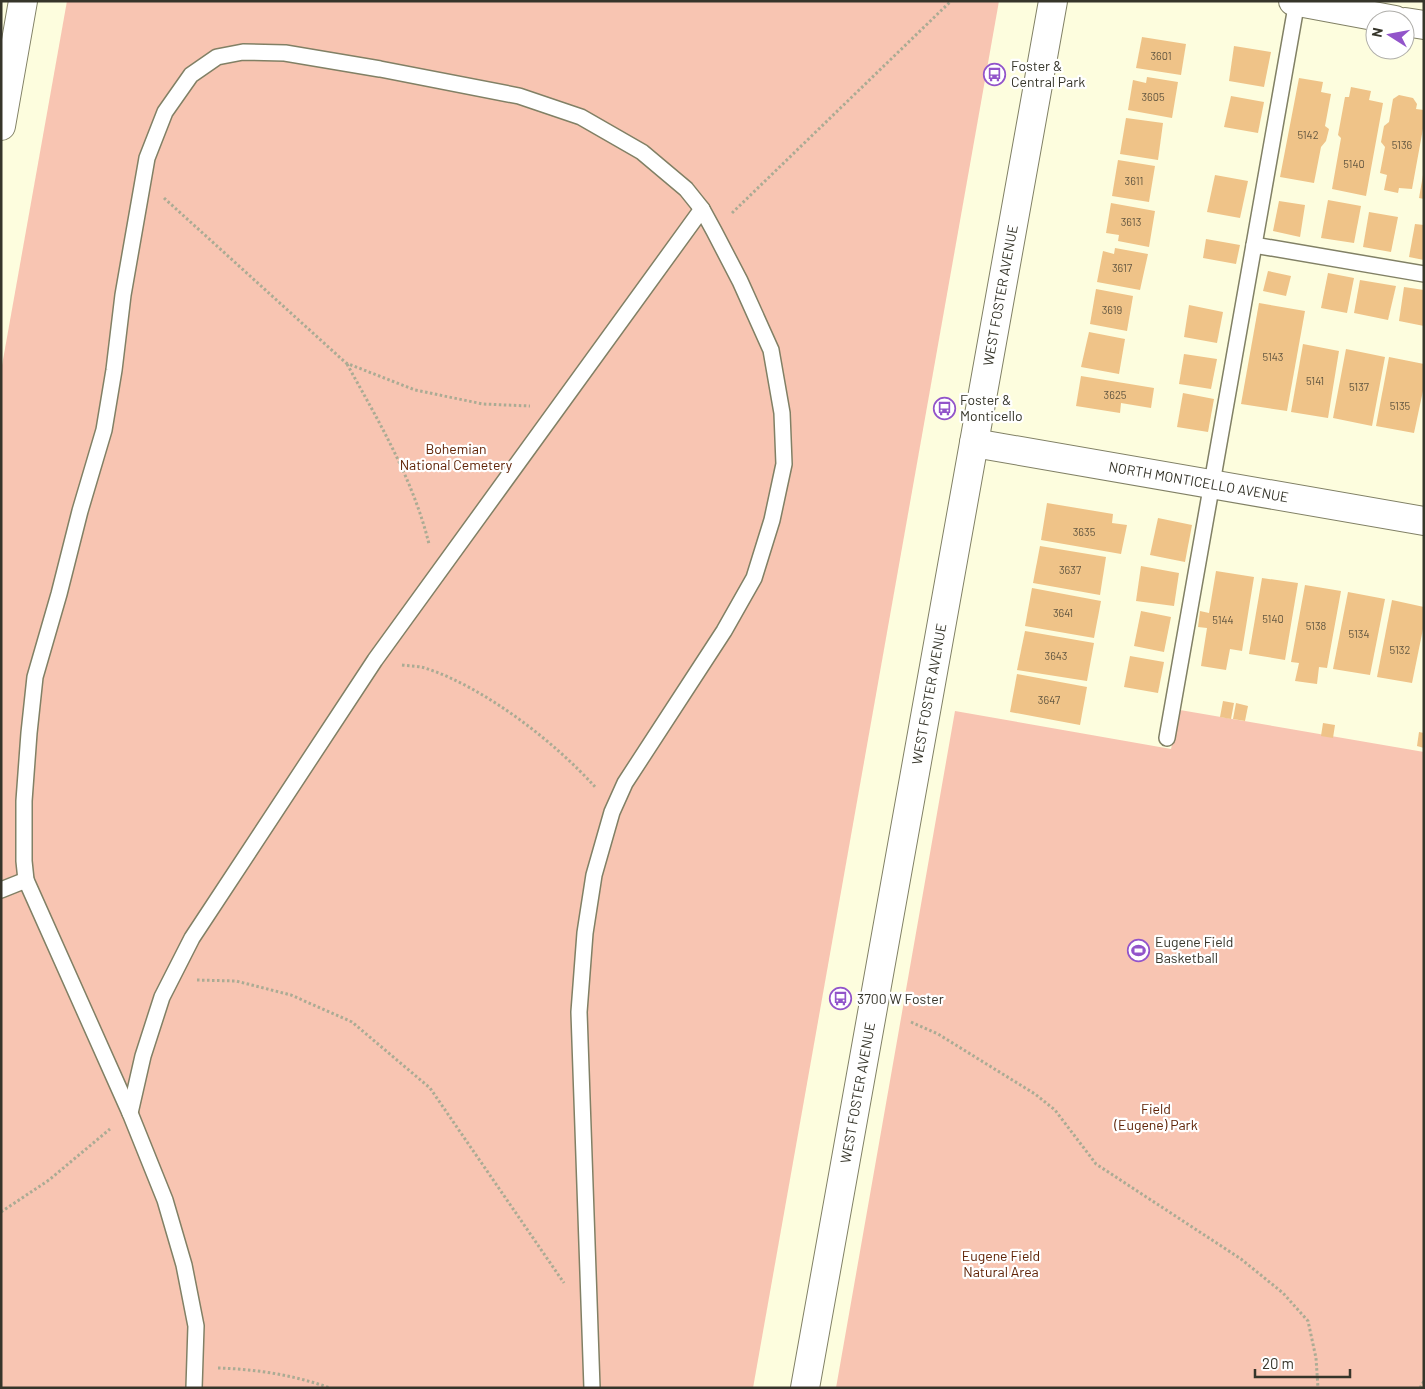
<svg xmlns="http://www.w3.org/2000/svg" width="1425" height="1389" viewBox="0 0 1425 1389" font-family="Barlow,sans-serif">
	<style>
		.green { fill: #f8c5b2 }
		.building { fill: #efc388 }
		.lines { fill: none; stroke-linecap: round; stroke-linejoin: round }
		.service-casing { stroke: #818065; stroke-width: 18 }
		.minor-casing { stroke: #818065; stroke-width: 30 }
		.secondary-casing { stroke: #818065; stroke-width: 30 }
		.path { stroke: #abab94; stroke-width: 3; stroke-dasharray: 2.5 2.5; stroke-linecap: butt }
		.service { stroke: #fff; stroke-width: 15 }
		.minor { stroke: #fff; stroke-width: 28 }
		.secondary { stroke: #fff; stroke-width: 28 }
		.labels { text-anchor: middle; stroke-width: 4.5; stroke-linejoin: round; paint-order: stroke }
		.number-label { font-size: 11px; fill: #645842 }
		.poi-label { font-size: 14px; fill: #36352a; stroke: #fff; text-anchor: start }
		.street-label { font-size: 14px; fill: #36352a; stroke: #fff }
		.park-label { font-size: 14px; fill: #5f2205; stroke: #fff }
	</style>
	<rect width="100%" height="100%" fill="#fdfdde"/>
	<!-- green -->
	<g class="green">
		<polygon points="67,1 999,1 753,1388 1,1388 1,371"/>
		<polygon points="1180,710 1424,752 1424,1388 836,1388 955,711 1171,749"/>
	</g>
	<!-- building -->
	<g class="building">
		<polygon points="1142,37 1186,44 1181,75 1136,68"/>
		<polygon points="1234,46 1271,52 1264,87 1229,81"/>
		<polygon points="1147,77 1178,82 1172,118 1128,110 1133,80 1146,83"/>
		<polygon points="1299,78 1323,82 1321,92 1331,94 1325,126 1329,129 1326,141 1321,147 1314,183 1280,177"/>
		<polygon points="1351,87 1371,91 1369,100 1383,103 1366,196 1332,189 1341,138 1338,135 1345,97 1349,97"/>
		<polygon points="1399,95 1413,98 1417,104 1416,109 1424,110 1424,123 1412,189 1399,188 1398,193 1384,190 1387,175 1380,173 1385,147 1381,142 1384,126 1389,122 1393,99"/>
		<polygon points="1231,96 1264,102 1258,133 1224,127"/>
		<polygon points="1126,118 1163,123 1158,160 1120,154"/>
		<polygon points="1118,160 1155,166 1149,202 1112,196"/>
		<polygon points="1215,175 1248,181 1240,218 1207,212"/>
		<polygon points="1423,175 1424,176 1424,199 1419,198"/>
		<polygon points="1328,200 1361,206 1354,243 1321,238"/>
		<polygon points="1279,201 1305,205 1300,237 1273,231"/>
		<polygon points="1111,203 1155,211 1149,247 1118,241 1119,235 1106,233"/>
		<polygon points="1369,212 1398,217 1391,252 1363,247"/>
		<polygon points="1415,224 1424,225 1424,260 1409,257"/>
		<polygon points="1206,239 1240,245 1236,264 1203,258"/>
		<polygon points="1115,248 1148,254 1140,290 1097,282 1103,251 1114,254"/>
		<polygon points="1268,271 1291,276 1286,296 1263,291"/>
		<polygon points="1328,273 1354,278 1347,313 1321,308"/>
		<polygon points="1360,280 1396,286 1388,320 1354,313"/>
		<polygon points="1404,287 1424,290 1424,326 1399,321"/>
		<polygon points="1096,289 1133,296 1127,331 1090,324"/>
		<polygon points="1259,303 1305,311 1287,411 1241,404"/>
		<polygon points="1189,305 1223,312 1217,343 1184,337"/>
		<polygon points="1089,332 1125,339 1119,374 1081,367"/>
		<polygon points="1303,344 1339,351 1328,418 1291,412"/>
		<polygon points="1346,349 1385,357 1372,426 1333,418"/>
		<polygon points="1184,354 1217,359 1211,389 1179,384"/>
		<polygon points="1389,357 1424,364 1424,386 1414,433 1376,426"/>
		<polygon points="1081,376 1154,388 1151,408 1121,403 1120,413 1076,406"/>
		<polygon points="1183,393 1214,399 1208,432 1177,427"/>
		<polygon points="1047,503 1113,514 1112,523 1127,525 1121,554 1041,540"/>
		<polygon points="1158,518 1192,525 1185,562 1150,555"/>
		<polygon points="1040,546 1106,557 1100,595 1033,583"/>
		<polygon points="1141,566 1179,573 1174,606 1136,601"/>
		<polygon points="1216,571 1254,577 1242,651 1230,649 1226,670 1201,666 1207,628 1198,627 1200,611 1209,613"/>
		<polygon points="1262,578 1298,583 1285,660 1249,654"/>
		<polygon points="1305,585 1341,591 1327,668 1319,667 1317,684 1295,681 1299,663 1291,662"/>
		<polygon points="1032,588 1101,601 1094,638 1025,626"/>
		<polygon points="1348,592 1385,599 1370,675 1333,669"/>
		<polygon points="1392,600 1424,607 1424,624 1412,683 1377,677"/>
		<polygon points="1141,611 1171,617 1164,652 1134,646"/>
		<polygon points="1025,631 1094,643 1087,681 1017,670"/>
		<polygon points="1130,656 1164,662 1158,693 1124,687"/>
		<polygon points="1017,674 1087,687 1080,725 1010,712"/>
		<polygon points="1223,701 1234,703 1231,719 1220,717"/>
		<polygon points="1236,703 1248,706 1245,721 1233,719"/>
		<polygon points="1323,723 1335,725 1333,738 1321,736"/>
		<polygon points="1419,732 1424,733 1424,748 1417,746"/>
	</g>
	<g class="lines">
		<defs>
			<g id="service">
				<polyline points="1254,245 1424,274"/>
				<polyline points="1167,738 1297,1"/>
				<polyline points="1,890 26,880"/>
				<polyline points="130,1113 143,1056 162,997 192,938 375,660 702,209"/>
				<polyline points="194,1388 196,1326 184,1265 165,1200 130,1113 26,880 24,861 24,801 29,733 35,677 59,594 80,511 104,430 114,370 123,295 147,158 165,112 191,75 217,57 243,52 285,53 380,69 519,96 581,117 642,152 686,189 702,209 714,231 740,281 771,350 782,413 784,464 772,520 754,578 724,631 625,783 612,812 594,875 585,933 579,1012 592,1388"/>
			</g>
			<g id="minor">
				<polyline points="1293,1 1395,20"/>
				<polyline points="1405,22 1424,25"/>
				<polyline points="1,126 23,1"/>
				<path id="s1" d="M 974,443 L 1424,521"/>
			</g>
			<g id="secondary">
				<path id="s2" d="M 805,1388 L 1053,1"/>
			</g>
		</defs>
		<!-- service casing -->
		<use href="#service" class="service-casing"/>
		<!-- minor casing -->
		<use href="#minor" class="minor-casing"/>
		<!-- secondary casing -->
		<use href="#secondary" class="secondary-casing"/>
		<!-- path -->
		<g class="path">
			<polyline points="164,198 346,363 415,390 483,404 530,406"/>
			<polyline points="732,213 951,1"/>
			<path d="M 347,364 C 379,422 413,479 429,544"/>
			<path d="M 402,665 C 410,666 418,666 425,668 C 484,687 555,742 596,788"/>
			<polyline points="197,980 236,981 291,995 352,1022 430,1088 564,1283"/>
			<polyline points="911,1022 938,1034 1035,1094 1055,1110 1096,1164 1241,1259 1283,1293 1308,1321 1316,1358 1318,1388"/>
			<polyline points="1,1212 49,1180 110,1129"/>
			<path d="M 218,1368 C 255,1369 294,1375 330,1388"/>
			<polyline points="1420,1388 1424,1381"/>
		</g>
		<!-- service -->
		<use href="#service" class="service"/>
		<!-- minor -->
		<use href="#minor" class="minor"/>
		<!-- secondary -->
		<use href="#secondary" class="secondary"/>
	</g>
	<!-- icons -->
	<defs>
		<symbol id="bus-ring" viewBox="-11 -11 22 22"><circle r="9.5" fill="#fff" stroke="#9254ca" stroke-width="1.5"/><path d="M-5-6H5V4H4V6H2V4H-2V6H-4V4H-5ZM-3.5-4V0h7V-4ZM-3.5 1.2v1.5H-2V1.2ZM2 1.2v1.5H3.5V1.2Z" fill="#9254ca"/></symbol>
		<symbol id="stadium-ring" viewBox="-11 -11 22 22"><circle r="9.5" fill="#fff" stroke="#9254ca" stroke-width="1.5"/><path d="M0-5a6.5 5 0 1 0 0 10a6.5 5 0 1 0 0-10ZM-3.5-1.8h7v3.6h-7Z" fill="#9254ca"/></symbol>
	</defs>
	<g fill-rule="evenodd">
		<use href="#bus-ring" x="982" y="62" width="25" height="25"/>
		<use href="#bus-ring" x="932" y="396" width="25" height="25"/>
		<use href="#stadium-ring" x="1126" y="938" width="25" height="25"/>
		<use href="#bus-ring" x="828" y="986" width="25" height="25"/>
	</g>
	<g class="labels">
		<!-- number labels -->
		<g class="number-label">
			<text x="1161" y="60">3601</text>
			<text x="1153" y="101">3605</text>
			<text x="1308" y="139">5142</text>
			<text x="1402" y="149">5136</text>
			<text x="1354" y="168">5140</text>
			<text x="1134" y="185">3611</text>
			<text x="1131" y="226">3613</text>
			<text x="1122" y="272">3617</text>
			<text x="1112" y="314">3619</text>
			<text x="1273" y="361">5143</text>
			<text x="1315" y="385">5141</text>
			<text x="1359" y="391">5137</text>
			<text x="1115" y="399">3625</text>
			<text x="1400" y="410">5135</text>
			<text x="1084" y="536">3635</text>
			<text x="1070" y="574">3637</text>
			<text x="1063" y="617">3641</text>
			<text x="1273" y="623">5140</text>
			<text x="1223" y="624">5144</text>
			<text x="1316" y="630">5138</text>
			<text x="1359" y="638">5134</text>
			<text x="1400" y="654">5132</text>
			<text x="1056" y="660">3643</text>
			<text x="1049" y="704">3647</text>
		</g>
		<!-- poi labels -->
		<g class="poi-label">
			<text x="1011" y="71">Foster &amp;<tspan x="1011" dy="16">Central Park</tspan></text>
			<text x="960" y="405">Foster &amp;<tspan x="960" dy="16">Monticello</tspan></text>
			<text x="1155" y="947">Eugene Field<tspan x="1155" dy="16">Basketball</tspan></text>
			<text x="857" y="1004">3700 W Foster</text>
		</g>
		<!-- street labels -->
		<g class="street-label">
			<text dy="5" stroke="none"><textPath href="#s2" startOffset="1110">WEST FOSTER AVENUE</textPath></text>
			<text dy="5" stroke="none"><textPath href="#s1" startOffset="228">NORTH MONTICELLO AVENUE</textPath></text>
			<text dy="5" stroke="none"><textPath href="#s2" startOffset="705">WEST FOSTER AVENUE</textPath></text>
			<text dy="5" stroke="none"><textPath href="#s2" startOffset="300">WEST FOSTER AVENUE</textPath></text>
		</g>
		<!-- park labels -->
		<g class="park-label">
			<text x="456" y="454">Bohemian<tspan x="456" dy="16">National Cemetery</tspan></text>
			<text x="1156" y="1114">Field<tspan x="1156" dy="16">(Eugene) Park</tspan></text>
			<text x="1001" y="1261">Eugene Field<tspan x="1001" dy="16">Natural Area</tspan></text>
		</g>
	</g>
	<!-- border -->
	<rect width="1425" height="1389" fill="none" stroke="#36352a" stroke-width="5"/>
	<!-- north arrow -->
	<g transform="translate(1390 35) rotate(281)"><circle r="24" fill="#ffffff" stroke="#afaeaa"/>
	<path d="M0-4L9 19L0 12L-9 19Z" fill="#9254ca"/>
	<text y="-8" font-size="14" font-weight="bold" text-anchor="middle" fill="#36352a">N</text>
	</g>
	<!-- scale -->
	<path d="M1255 1369v8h95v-8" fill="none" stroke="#36352a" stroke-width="2.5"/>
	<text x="1262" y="1369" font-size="15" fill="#36352a" stroke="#ffffff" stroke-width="4" paint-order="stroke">20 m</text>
</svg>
